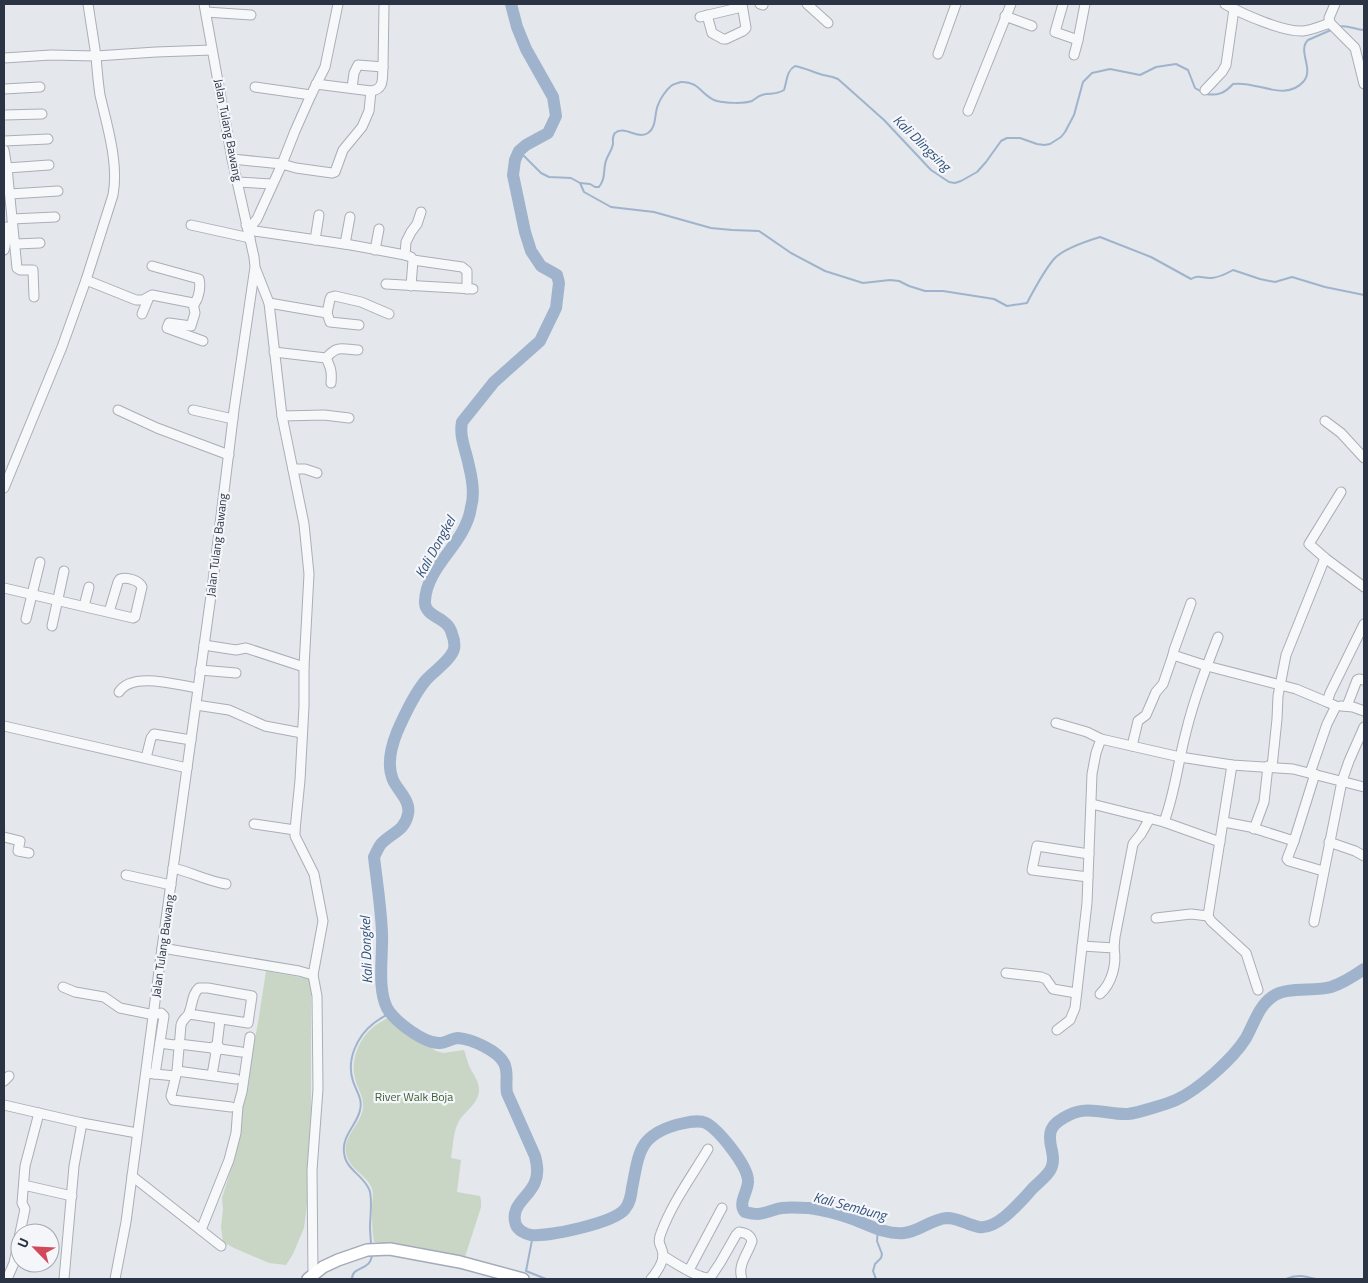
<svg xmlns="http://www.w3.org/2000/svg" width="1368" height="1283" viewBox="0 0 1368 1283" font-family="'Titillium Web',sans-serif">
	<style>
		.green { fill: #c9d6c5 }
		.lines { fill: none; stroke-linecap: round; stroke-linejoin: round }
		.stream { stroke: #9fb4cc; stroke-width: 2 }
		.river { stroke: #9fb4cc; stroke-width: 12 }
		.minor-casing { stroke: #a9aeb7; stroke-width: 11 }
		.major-casing { stroke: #a3abb8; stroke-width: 14 }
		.minor { stroke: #f7f8fa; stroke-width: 9 }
		.major { stroke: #fff; stroke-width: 11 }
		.labels { text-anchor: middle; stroke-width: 4.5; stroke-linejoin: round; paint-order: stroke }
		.street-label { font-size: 12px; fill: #2b3445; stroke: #f4f6f9 }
		.park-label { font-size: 12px; fill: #3f6138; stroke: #f4f6f9 }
		.water-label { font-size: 14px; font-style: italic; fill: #34527a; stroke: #f4f6f9 }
	</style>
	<rect width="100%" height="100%" fill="#e4e7ec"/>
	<!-- green -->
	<g class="green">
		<polygon points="266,971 310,979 311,981 311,1112 307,1170 308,1196 304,1228 293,1254 286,1265 269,1263 234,1248 223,1242 221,1227 223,1209 222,1198 237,1150 247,1078 258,1023"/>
		<path d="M 389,1017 L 411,1037 L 421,1042 L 436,1051 L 443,1053 L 464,1050 C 466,1056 468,1063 470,1068 C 474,1075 479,1082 479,1090 C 479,1104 463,1112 458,1123 C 453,1133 453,1147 451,1158 L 461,1160 L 457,1192 L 480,1196 L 481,1200 L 481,1207 L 465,1257 L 390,1244 L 374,1242 C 372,1231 372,1220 372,1208 C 372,1202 374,1195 372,1189 C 367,1174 349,1170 346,1153 C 343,1135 362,1124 363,1107 C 364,1096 357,1088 355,1078 C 350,1059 360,1036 376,1025 C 380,1022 385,1020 389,1017 Z"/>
	</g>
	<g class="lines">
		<!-- stream -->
		<g class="stream">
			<path d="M 1338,27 C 1347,24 1355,30 1364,30"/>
			<path d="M 1206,94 C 1218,96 1225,93 1233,84 C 1256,80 1285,103 1304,81 C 1314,68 1297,51 1308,40 L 1331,30"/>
			<path d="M 519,151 L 541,173 L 549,177 L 571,178 L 580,183 L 590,184 L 595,187 L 599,187 C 607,177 602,169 607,158 C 609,154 612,149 613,144 C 613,140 612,136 615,133 C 624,125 638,140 648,133 C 657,127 654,114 658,105 C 660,99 666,90 671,86 C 673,84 678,83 681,82 C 700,81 702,97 717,101 C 725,103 744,104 752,101 C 755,99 758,96 762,95 C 770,92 774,96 784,90 C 787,82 786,71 795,66 C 805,68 813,72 823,75 C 829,76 832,76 838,79 L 884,120 L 931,170 L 949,182 L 955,183 L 961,181 L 977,172 L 986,162 L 1001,141 L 1007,138 L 1020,138 L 1037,144 L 1044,145 L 1050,144 L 1061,137 L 1065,132 L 1074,115 L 1083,82 L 1092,73 L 1110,69 L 1140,75 L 1156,67 L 1176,64 L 1188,70 L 1195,88 L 1202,92"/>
			<path d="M 580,183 L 584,192 L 611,207 L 654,212 L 711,228 L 732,230 L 759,231 L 791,253 L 825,271 L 863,283 L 890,280 L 899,281 L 909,286 L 925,291 L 943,291 L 994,299 L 1007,306 L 1027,303 C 1035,288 1043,272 1054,259 C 1063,249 1087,241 1100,237 L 1151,257 L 1191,279 C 1200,274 1202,279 1212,278 C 1219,277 1226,274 1233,270 L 1260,279 L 1275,282 L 1292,277 L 1325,287 L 1364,295"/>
			<polyline points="533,1235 526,1271 546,1279"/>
			<path d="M 371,1246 C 371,1239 370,1233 370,1227 C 370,1217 373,1197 369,1189 C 362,1174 345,1169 344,1152 C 342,1135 357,1125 360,1110 C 363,1099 356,1091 353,1081 C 346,1060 357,1036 374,1023 C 379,1019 385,1016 390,1013"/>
			<path d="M 352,1279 C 352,1265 372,1272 372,1253"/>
			<polyline points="876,1279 873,1271 875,1264 881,1258 882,1254 877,1241 878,1228"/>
			<path d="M 1286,1279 C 1297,1274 1304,1276 1316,1279"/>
		</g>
		<!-- river -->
		<path class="river" d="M 511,4 L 517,27 L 526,49 L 553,97 L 556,116 L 548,133 L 526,145 L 519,151 L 515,160 L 513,175 L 525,232 L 531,251 L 541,266 L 557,275 L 559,283 L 556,308 L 540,341 L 494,382 L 462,422 C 459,437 466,450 469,466 C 472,478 475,494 471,507 C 470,515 466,525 462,532 C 450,554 426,574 425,601 C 424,613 437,616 444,622 C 448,625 451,629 452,634 C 454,639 455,644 454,649 C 451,660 434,671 426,680 C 415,693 404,716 397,732 C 391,747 387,766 393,780 C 398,791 411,801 408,814 C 405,831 391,833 381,844 C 378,848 376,853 374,857 C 377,883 381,908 382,933 C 383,956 377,988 387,1008 C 395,1022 425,1044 440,1043 C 446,1043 452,1038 458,1038 C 472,1039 498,1051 504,1063 C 509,1072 505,1083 507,1093 L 535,1156 C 537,1164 539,1173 535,1182 C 530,1197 509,1205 516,1225 C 518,1230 525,1234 531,1235 C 548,1237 614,1223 625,1209 C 630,1203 631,1196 632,1188 C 639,1154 638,1136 676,1125 C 685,1123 697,1119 706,1123 C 719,1130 747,1165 748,1180 C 749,1191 737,1203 745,1212 C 749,1213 753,1214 757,1214 C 765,1214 774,1209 782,1208 C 791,1207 801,1208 809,1208 C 824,1210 839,1214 853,1219 C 869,1225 886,1235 904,1233 C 919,1232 931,1219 947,1218 C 958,1218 968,1225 979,1227 C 998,1230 1021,1201 1033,1188 C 1039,1182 1050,1174 1052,1166 C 1054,1160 1053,1156 1052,1151 C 1047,1132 1050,1124 1069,1115 C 1088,1105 1108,1115 1128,1114 C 1137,1113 1167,1104 1176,1100 C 1198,1090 1233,1059 1246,1038 C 1254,1024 1258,1007 1272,997 C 1286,986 1314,992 1331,987 C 1343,983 1354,976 1364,969"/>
		<defs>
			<g id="minor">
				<polyline points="760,4 763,5"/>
				<polyline points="807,4 828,23"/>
				<polyline points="1063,4 1055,32 1078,40 1085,4"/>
				<path d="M 1225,4 C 1242,14 1283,32 1303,31 C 1312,30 1321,26 1330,23 L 1355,48 L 1364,84"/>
				<polyline points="206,12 251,15"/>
				<polyline points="707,15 712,33 723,39 726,39 743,31 746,28 742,4"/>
				<polyline points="1005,16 1032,26"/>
				<polyline points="700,17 742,7"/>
				<polyline points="1330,23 1329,18 1335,4"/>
				<polyline points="938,54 956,4"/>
				<polyline points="1074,55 1078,40"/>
				<polyline points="4,58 51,55 96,56 88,4"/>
				<path d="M 316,84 L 371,91 C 385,89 382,78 383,67"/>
				<polyline points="352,88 354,73 358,65 383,67 384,6"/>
				<polyline points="4,89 40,87"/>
				<polyline points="1205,90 1222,72 1226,65 1234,9"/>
				<polyline points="311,95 325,67 338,4"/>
				<polyline points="968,111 1011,4"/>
				<polyline points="4,115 42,114"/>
				<polyline points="4,141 48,139"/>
				<polyline points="4,150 7,168 17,268 20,270 33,270 34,297"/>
				<polyline points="232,159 282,164 295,131 311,95 255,87"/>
				<polyline points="7,168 49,165"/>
				<polyline points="237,182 272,184"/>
				<polyline points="10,194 58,191"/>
				<polyline points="12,219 55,217"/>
				<polyline points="191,225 250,238"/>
				<polyline points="246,225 252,225 257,219 282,164 296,168 332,173 335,172 343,150 362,127 369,111 371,91"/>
				<polyline points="248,230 351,245 405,255 411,257 413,260 411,286"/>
				<polyline points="315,240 319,215"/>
				<polyline points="16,244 40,243"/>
				<polyline points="345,244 350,217"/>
				<polyline points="4,250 5,247 7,227"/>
				<polyline points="375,250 379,229"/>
				<polyline points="405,255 406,242 411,232 417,224 421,212"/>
				<polyline points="413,260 462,267 467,271 467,289"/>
				<polyline points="256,270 269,303 282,416 304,524 309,574 304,667 304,706 300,780 295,830 295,836 314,874 323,921 313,975 317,996 318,1089 312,1170 313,1275"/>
				<path d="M 86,280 L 136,300 L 143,300 L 152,295 L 193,303 L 195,303 C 199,297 201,286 199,279 L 152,266"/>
				<polyline points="386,284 473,289"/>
				<polyline points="193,303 195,313 191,326 169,323 167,328 203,341"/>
				<polyline points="269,303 327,313 330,299 331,297 335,296 361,302 389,314"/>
				<polyline points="327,313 330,322 359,325"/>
				<polyline points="142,314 149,297"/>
				<path d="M 274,352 L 326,358 C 331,368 332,372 331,383"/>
				<path d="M 326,358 C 338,345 341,349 358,350"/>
				<polyline points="118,410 157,428 229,455"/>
				<polyline points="193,410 233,419"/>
				<polyline points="282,416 324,415 349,418"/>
				<polyline points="1325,421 1341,433 1364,458"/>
				<polyline points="293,469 305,469 317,473"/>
				<path d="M 4,488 L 62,347 L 86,280 L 113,195 C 119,163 107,126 100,95 C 98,82 97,69 96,56 L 156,52 L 212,50"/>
				<polyline points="1341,492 1309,544 1325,558 1364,587"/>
				<path d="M 4,588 L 133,618 L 135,617 L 142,587 C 139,580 127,577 120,579 L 118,582 L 109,612"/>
				<polyline points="1191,603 1174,650 1173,655 1207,666 1296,689 1327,702"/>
				<polyline points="84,606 89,587"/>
				<polyline points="26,619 40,562"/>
				<polyline points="52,626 64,571"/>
				<polyline points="204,645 236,650 246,648 304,667"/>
				<polyline points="200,670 236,673"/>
				<path d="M 119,692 C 132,671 177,685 197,688"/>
				<polyline points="196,705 229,710 265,726 302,733"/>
				<polyline points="1341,706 1353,707 1364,711"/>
				<polyline points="1347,706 1357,680 1359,679 1364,680"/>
				<polyline points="1056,723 1087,732 1101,739 1180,757 1232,765 1293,769 1364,787"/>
				<polyline points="4,726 187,768"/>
				<polyline points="1132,746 1138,721 1146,715 1156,692 1163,684 1173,655"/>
				<polyline points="146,758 151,738 154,734 191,740"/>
				<polyline points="1232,765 1208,916 1211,921 1246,953 1258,990"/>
				<polyline points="1272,767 1277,719 1278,696 1286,655 1325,558"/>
				<polyline points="1310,773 1327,724 1336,706 1327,702 1330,693 1364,624"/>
				<polyline points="1315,774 1294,841 1287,859 1289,861 1323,871"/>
				<path d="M 1092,804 L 1164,822 C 1175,793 1178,762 1186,732 C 1194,699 1206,668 1218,637"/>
				<polyline points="1164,822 1220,842"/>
				<polyline points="1224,822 1250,827 1294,841"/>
				<polyline points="254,824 295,830"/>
				<polyline points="1254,829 1264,802 1268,766"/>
				<polyline points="4,837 20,841 18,851 29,853"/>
				<polyline points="1329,842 1355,851 1364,856"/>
				<path d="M 173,868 C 191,872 207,881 226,884"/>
				<polyline points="126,875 171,885"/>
				<polyline points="1088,877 1032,870 1037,846 1089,854"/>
				<polyline points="1156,918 1191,914 1208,916"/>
				<polyline points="1314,922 1342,781 1349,761 1364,727"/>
				<path d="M 1082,946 L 1114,948 C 1117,964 1112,983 1100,994"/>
				<polyline points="162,948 299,971 313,975"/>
				<polyline points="1114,948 1115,937 1133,844 1136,840 1141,834 1150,818"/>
				<polyline points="1006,973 1041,977 1046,979 1053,989 1076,993"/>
				<polyline points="63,987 75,992 104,997 120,1008 154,1015 161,1013 164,1016 155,1074 146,1073"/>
				<path d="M 189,1014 L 248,1023 L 252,996 L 208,988 L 199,988 C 191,995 193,1006 188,1015 C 185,1019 182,1020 181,1025 L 177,1071 L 171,1096 L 173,1100 L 231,1107"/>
				<polyline points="1057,1030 1070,1020 1075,1008 1087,903 1092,774 1096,753 1101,739"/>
				<polyline points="160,1043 174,1045 179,1044 212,1048 216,1052 220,1049 219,1047 217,1045 213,1047 212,1048"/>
				<polyline points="217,1045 220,1020"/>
				<polyline points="220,1049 241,1052"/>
				<polyline points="177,1071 236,1079"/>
				<polyline points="155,1074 175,1076"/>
				<polyline points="212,1075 216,1052"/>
				<polyline points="4,1081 9,1076"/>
				<polyline points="4,1105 82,1123 137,1133"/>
				<polyline points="132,1176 221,1246"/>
				<polyline points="28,1186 72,1196"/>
				<polyline points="201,1230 229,1160 236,1133 238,1106 242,1092 250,1037"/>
				<polyline points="20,1233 25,1209 22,1203 25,1166 39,1113"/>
				<path d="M 663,1256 C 674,1262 698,1279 710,1278 L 720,1263 L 736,1235 L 739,1232 C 745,1233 750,1234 752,1241 C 748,1254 737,1265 742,1279"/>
				<polyline points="689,1270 722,1208"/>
				<polyline points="7,1279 14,1263 20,1234"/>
				<polyline points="64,1279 74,1166 82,1123"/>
				<polyline points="115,1279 126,1222 162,948 213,581 234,410 255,267 254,257 232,159 204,4"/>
				<path d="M 651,1279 C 656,1273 663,1264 663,1255 C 663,1246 656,1245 661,1233 C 672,1203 692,1176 708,1149"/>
			</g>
			<polyline id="major" points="308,1279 323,1267 338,1260 367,1250 390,1249 460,1262 523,1279"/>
		</defs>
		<!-- minor casing -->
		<use href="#minor" class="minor-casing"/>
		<!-- major casing -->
		<use href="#major" class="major-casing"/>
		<!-- minor -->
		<use href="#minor" class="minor"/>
		<!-- major -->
		<use href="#major" class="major"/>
	</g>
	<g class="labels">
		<!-- street labels -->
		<g class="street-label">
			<text transform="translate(228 130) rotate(79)" y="4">Jalan Tulang Bawang</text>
			<text transform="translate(217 545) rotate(-83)" y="4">Jalan Tulang Bawang</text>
			<text transform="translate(163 946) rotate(-82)" y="4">Jalan Tulang Bawang</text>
		</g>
		<!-- park labels -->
		<g class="park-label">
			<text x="414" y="1101">River Walk Boja</text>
		</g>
		<!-- water labels -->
		<g class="water-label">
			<text transform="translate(922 143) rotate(44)" y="5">Kali Dlingsing</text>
			<text transform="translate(435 547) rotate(-61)" y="5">Kali Dongkel</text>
			<text transform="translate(366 950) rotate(-92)" y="5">Kali Dongkel</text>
			<text transform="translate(850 1206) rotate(15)" y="5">Kali Sembung</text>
		</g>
	</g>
	<!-- border -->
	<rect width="1368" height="1283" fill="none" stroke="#2b3445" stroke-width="10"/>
	<!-- north arrow -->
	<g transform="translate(35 1248) rotate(294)"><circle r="24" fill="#f4f6f9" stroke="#a4a8b1"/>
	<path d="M0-4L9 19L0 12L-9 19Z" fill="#d1495b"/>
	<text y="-8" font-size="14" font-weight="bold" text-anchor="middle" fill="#2b3445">U</text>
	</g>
</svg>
